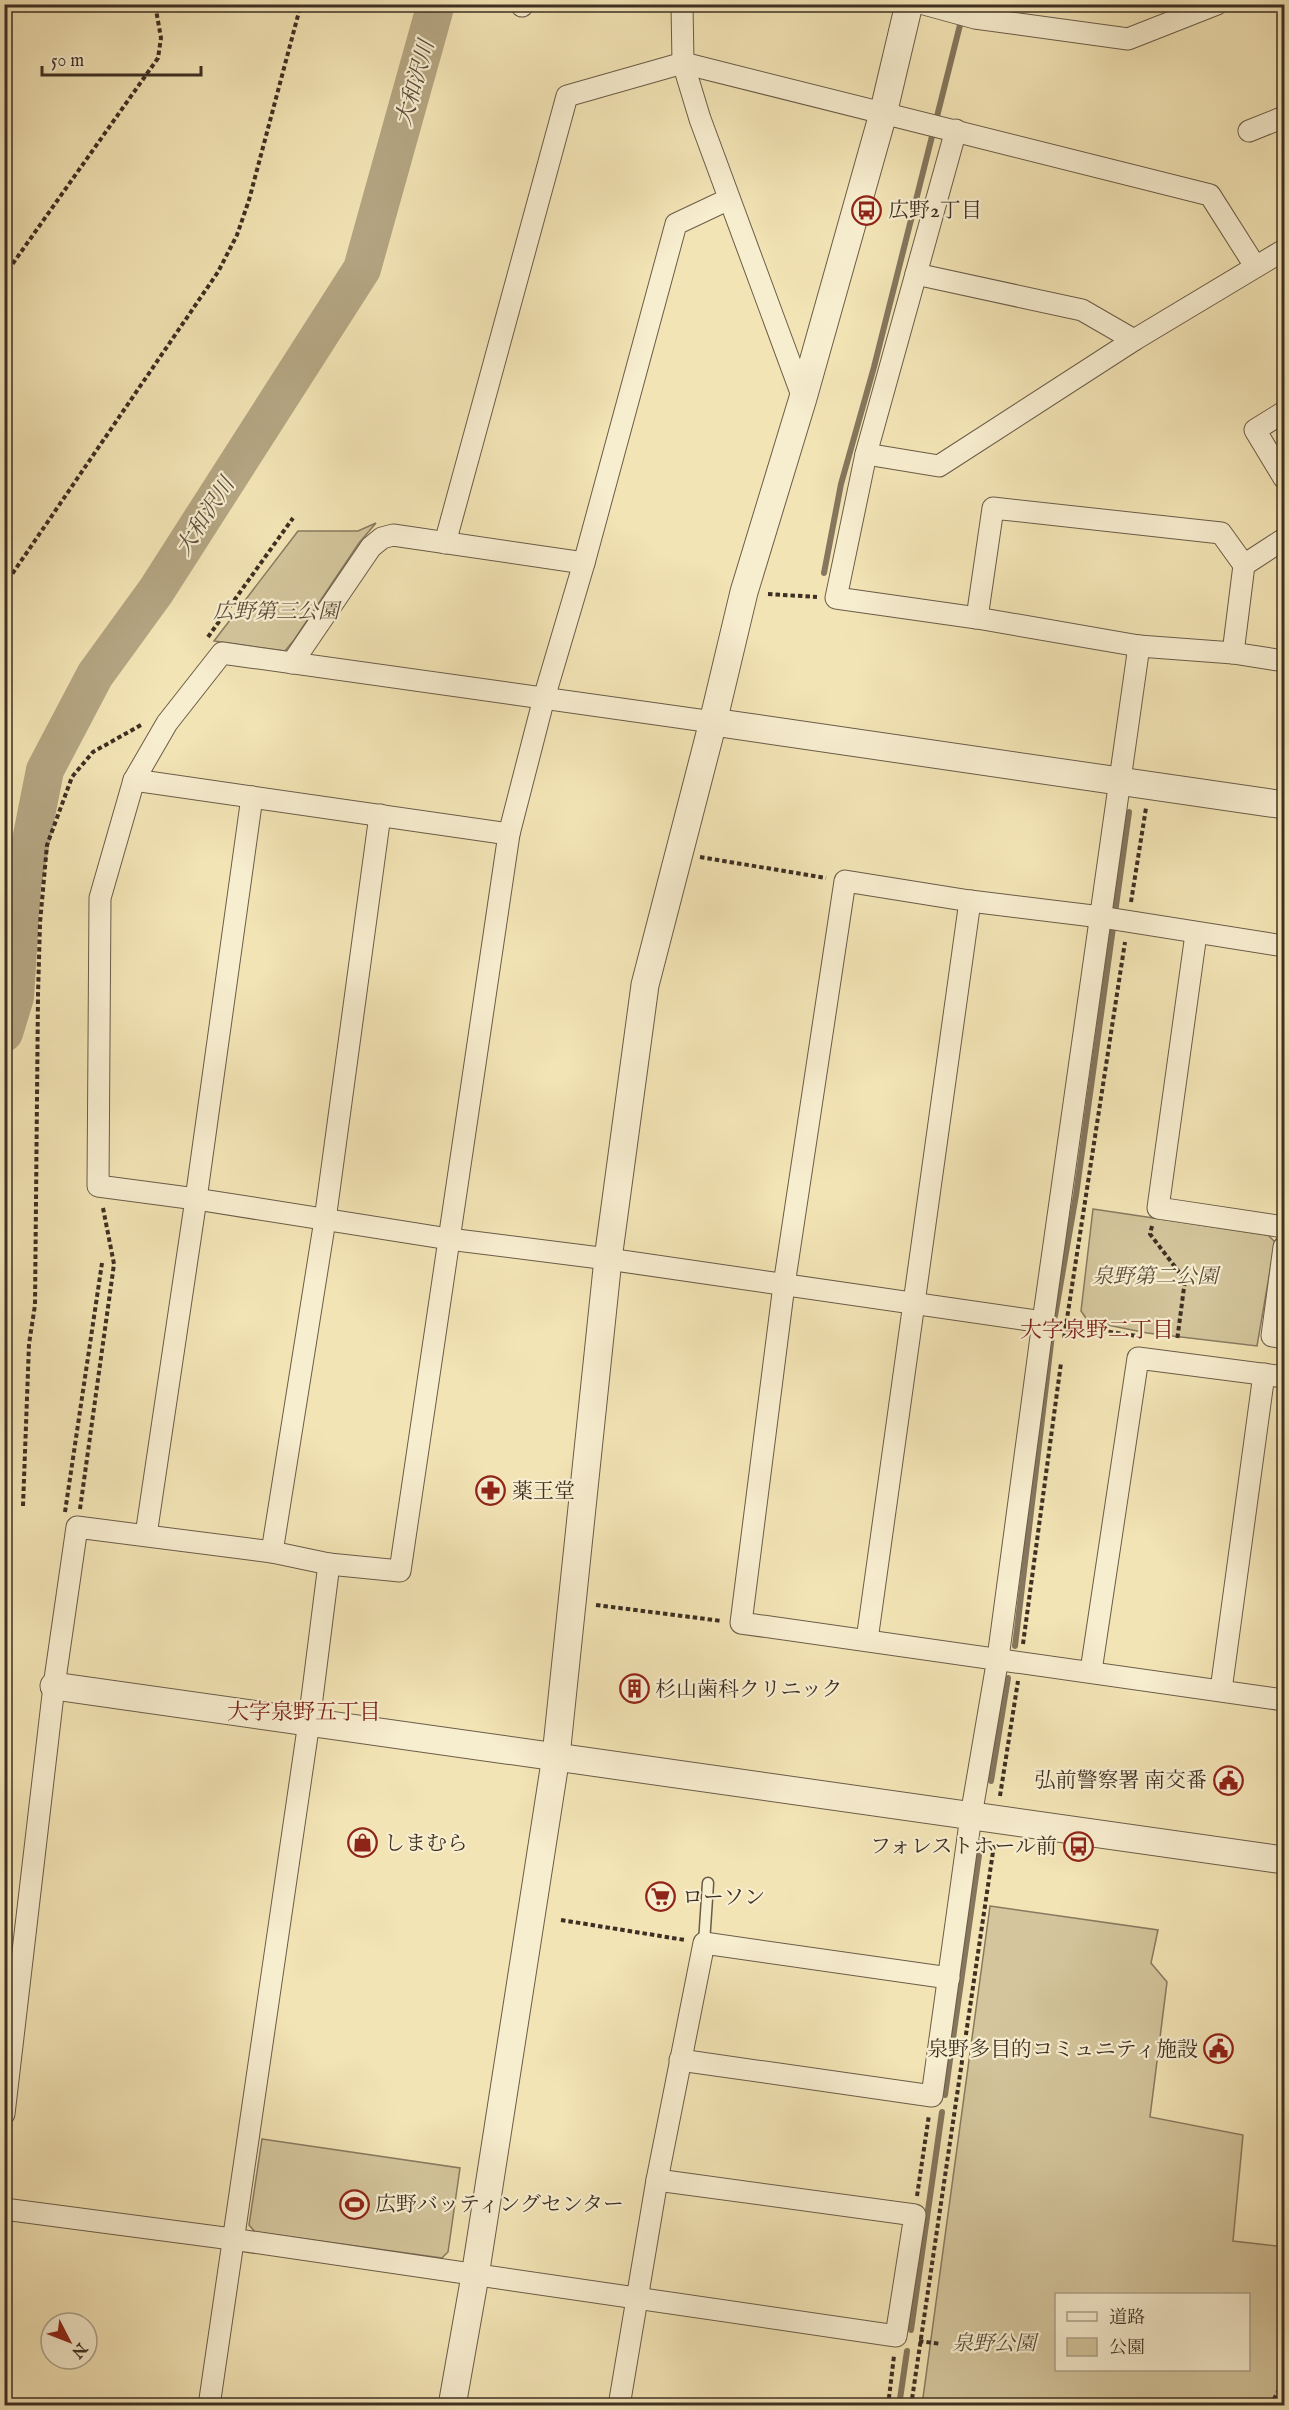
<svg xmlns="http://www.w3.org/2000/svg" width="1289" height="2410" viewBox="0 0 1289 2410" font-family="'IM FELL English','Noto Serif JP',serif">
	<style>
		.green { fill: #d4c59c; stroke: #887a60; stroke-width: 1.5; fill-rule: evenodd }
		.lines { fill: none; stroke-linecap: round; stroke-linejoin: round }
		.stream { stroke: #85765d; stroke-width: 6 }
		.river { stroke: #b5a683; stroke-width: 38 }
		.service-casing { stroke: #6a5c48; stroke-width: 13 }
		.minor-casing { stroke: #6a5c48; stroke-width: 23 }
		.tertiary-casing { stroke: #6a5c48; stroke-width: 29 }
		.path { stroke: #3d2f23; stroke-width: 4; stroke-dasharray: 4.5 3; stroke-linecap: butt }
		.service { stroke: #f7edcf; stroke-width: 10 }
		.minor { stroke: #f7edcf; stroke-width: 21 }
		.tertiary { stroke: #f7edcf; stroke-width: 27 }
		.labels { text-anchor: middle; stroke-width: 4.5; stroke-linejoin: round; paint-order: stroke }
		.poi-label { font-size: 21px; fill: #3d2f23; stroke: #f7edcf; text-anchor: start }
		.park-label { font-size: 21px; font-style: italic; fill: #5b4d3b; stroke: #f7edcf }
		.water-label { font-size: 22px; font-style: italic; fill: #5b4d3b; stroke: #f7edcf }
		.neighbourhood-label { font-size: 22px; fill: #7a1f14; stroke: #f7edcf }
	</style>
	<rect width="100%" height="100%" fill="#f3e4b5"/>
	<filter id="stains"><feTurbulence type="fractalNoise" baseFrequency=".00333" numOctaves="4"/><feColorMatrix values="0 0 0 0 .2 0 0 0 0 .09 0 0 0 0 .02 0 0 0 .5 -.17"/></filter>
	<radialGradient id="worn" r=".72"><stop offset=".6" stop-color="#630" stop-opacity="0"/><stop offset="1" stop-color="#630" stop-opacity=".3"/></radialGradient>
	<!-- green -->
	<g class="green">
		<polygon points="376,523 359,543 294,640 285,651 214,641 298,531 358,531"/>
		<polygon points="1093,1209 1268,1235 1275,1242 1257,1346 1147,1333 1088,1321 1081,1311"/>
		<path d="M 990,1906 L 1158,1930 L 1151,1963 L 1167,1982 L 1150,2117 L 1243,2135 L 1233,2241 L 1284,2247 L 1284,2405 L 922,2405 ZM 1248,2294 L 1248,2370 L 1056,2370 L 1056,2294 Z"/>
		<polygon points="262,2139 460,2168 448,2252 442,2258 255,2232 249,2225"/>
	</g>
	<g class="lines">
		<!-- stream -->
		<g class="stream">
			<polyline points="824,573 841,484 874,367 962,17"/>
			<polyline points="1055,1316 1076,1195 1129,812"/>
			<polyline points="1015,1646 1052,1335"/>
			<polyline points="991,1781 1008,1678"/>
			<polyline points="945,2095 979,1855"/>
			<polyline points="911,2330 942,2112"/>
			<polyline points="899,2406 907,2351"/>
		</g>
		<!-- river -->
		<polyline class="river" points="4,1033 15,997 22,886 45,770 95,675 156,591 362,269 436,4"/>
		<defs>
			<polyline id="service" points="704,1943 708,1883"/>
			<g id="minor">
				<polyline points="682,4 683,63 700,119 803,398"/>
				<polyline points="924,4 975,18 1128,39 1217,4"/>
				<polyline points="522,6 522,4"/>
				<polyline points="956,130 866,454 836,598 977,618 1139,646 1233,653 1284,661"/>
				<polyline points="1249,131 1284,117"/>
				<polyline points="916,274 1082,310 1134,340"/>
				<polyline points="1284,412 1255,430 1284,478"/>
				<polyline points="866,454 939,466 1134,340 1284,250"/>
				<polyline points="445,543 567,96 683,63 1210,195 1255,266"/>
				<polyline points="1244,565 1284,539"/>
				<polyline points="977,618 993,508 1221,533 1244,565 1233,653"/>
				<polyline points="292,663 371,547 382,538 393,535 584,563"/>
				<polyline points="713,722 222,653 167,723 134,780 100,898 98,1186 196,1199 449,1239 608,1259 1043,1322"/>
				<polyline points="134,780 509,834"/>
				<polyline points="1196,934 1158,1208 1284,1227"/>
				<polyline points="1284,946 1101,917 970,901 845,881 784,1285 741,1623 1284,1700"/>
				<polyline points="1284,1247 1272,1336 1284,1338"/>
				<polyline points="146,1535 196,1199 252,797"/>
				<polyline points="272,1552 325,1220 380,815"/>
				<polyline points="867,1640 970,901"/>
				<polyline points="1091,1671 1138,1358 1284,1377"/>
				<polyline points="1221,1690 1264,1374"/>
				<polyline points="680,2060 932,2096 971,1816 998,1658 1043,1322 1139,646"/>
				<polyline points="4,2114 54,1686 77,1527 272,1552 329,1564 400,1571 509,834 544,698 584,563 676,224 729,199"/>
				<polyline points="4,2209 232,2239 896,2336 915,2215 657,2180"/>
				<polyline points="209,2406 309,1722 329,1564"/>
				<polyline points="619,2406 657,2180 704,1943 949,1978"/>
			</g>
			<g id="tertiary">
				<polyline points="713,722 1284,805"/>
				<polyline points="54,1686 1284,1860"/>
				<polyline points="452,2406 475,2276 556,1756 608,1259 645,985 713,722 744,592 803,398 883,114 909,4"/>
			</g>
		</defs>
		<!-- service casing -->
		<use href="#service" class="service-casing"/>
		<!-- minor casing -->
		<use href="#minor" class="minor-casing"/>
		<!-- tertiary casing -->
		<use href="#tertiary" class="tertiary-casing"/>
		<!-- path -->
		<g class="path">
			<polyline points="4,276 158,58 161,38 155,4"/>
			<polyline points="4,586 218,272 237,235 249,200 301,4"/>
			<polyline points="768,594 817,597"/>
			<polyline points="208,637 293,518"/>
			<polyline points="700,857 826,878"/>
			<polyline points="1131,902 1146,808"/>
			<polyline points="1152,1226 1150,1234 1185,1280 1177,1341"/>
			<polyline points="1064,1325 1137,1336"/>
			<polyline points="1064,1338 1125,942"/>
			<polyline points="23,1506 29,1344 35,1305 38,995 40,923 47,845 72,777 93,752 141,725"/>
			<polyline points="80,1509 114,1264 103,1208"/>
			<polyline points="65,1512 102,1263"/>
			<polyline points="596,1605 722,1621"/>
			<polyline points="1023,1644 1061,1363"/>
			<polyline points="1000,1796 1018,1681"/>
			<polyline points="561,1920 685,1940"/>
			<polyline points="917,2196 929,2115"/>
			<polyline points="919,2341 941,2344"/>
			<polyline points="888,2406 894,2356"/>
			<polyline points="911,2406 994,1845"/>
			<polyline points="1270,2406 1284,2381"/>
		</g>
		<!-- service -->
		<use href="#service" class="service"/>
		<!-- minor -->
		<use href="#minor" class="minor"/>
		<!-- tertiary -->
		<use href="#tertiary" class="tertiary"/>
	</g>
	<!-- icons -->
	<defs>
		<symbol id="bus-ring" viewBox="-11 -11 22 22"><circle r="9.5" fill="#f7edcf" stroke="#8f2418" stroke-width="1.5"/><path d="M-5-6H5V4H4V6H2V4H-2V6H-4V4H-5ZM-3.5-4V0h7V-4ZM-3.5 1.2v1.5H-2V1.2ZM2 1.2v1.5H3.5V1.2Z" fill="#8f2418"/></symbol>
		<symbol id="pharmacy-ring" viewBox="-11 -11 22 22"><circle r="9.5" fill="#f7edcf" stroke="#8f2418" stroke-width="1.5"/><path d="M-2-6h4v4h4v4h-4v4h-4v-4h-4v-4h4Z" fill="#8f2418"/></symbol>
		<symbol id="building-ring" viewBox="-11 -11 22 22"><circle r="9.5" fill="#f7edcf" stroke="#8f2418" stroke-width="1.5"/><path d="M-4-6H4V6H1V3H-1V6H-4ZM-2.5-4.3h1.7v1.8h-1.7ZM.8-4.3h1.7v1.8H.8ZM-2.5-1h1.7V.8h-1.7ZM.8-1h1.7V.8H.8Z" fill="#8f2418"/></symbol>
		<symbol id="civic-ring" viewBox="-11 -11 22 22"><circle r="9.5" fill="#f7edcf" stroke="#8f2418" stroke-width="1.5"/><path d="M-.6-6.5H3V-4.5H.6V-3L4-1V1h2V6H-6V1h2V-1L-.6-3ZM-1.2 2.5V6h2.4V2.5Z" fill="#8f2418"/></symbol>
		<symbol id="shop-ring" viewBox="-11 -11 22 22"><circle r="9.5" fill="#f7edcf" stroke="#8f2418" stroke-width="1.5"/><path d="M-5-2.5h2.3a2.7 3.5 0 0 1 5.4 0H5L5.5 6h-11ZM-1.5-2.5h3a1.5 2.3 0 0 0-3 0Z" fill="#8f2418"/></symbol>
		<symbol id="supermarket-ring" viewBox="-11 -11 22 22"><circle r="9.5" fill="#f7edcf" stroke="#8f2418" stroke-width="1.5"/><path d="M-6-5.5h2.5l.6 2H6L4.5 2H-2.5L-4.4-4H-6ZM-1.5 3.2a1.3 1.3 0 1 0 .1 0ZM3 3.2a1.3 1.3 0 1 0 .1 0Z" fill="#8f2418"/></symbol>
		<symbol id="stadium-ring" viewBox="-11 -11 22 22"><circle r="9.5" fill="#f7edcf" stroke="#8f2418" stroke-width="1.5"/><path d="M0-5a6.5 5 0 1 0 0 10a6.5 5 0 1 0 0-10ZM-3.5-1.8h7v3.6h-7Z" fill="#8f2418"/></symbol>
	</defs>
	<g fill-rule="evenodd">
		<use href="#bus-ring" x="850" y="194" width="33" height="33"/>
		<use href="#pharmacy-ring" x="474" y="1474" width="33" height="33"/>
		<use href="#building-ring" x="618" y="1672" width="33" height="33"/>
		<use href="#civic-ring" x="1212" y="1764" width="33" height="33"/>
		<use href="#shop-ring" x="346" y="1826" width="33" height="33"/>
		<use href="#bus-ring" x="1062" y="1830" width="33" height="33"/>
		<use href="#supermarket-ring" x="644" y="1880" width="33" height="33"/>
		<use href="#civic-ring" x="1202" y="2032" width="33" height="33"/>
		<use href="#stadium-ring" x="338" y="2188" width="33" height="33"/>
	</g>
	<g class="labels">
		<!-- poi labels -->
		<g class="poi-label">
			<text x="888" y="217">広野2丁目</text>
			<text x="512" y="1498">薬王堂</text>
			<text x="655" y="1696">杉山歯科クリニック</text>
			<text x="1207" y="1787" text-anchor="end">弘前警察署 南交番</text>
			<text x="384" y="1850">しまむら</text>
			<text x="1057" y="1853" text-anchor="end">フォレストホール前</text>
			<text x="682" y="1904">ローソン</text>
			<text x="1198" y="2056" text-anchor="end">泉野多目的コミュニティ施設</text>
			<text x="375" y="2211">広野バッティングセンター</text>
		</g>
		<!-- park labels -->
		<g class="park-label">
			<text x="276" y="618">広野第三公園</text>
			<text x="1155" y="1283">泉野第二公園</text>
			<text x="994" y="2350">泉野公園</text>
		</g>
		<!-- water labels -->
		<g class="water-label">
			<text transform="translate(414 83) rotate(-74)" y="8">大和沢川</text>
			<text transform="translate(204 516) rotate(-57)" y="8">大和沢川</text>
		</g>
		<!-- neighbourhood labels -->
		<g class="neighbourhood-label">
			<text x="1097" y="1337">大字泉野二丁目</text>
			<text x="304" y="1719">大字泉野五丁目</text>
		</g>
	</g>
	<!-- margin -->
	<rect width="1289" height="2410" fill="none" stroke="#f3e4b5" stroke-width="24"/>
	<rect x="6" y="6" width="1277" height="2398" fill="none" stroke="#3d2f23" stroke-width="3"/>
	<rect x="12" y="12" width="1265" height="2386" fill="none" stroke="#3d2f23" stroke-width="1.5"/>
	<!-- legend -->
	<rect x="1055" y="2293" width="195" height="78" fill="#f7edcf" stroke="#ada18a" stroke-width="1.5"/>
	<rect x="1067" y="2312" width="30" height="9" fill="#f7edcf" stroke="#ada18a" stroke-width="1.5"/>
	<text x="1109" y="2323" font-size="18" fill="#3d2f23">道路</text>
	<rect x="1067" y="2338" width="30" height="18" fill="#d4c59c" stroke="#ada18a" stroke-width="1.5"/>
	<text x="1109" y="2353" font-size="18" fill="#3d2f23">公園</text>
	<!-- north arrow -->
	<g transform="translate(69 2341) rotate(132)"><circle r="28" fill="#f7edcf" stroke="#ada18a" stroke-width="1.5"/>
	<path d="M0-4.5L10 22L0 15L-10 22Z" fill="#8f2418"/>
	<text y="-9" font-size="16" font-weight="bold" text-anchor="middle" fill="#3d2f23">N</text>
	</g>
	<!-- scale -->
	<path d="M42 66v9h159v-9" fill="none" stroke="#3d2f23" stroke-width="3"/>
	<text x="51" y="66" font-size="18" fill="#3d2f23" stroke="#f7edcf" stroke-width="4.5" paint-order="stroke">50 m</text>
	<rect width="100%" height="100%" filter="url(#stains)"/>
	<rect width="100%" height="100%" fill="url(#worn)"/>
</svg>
